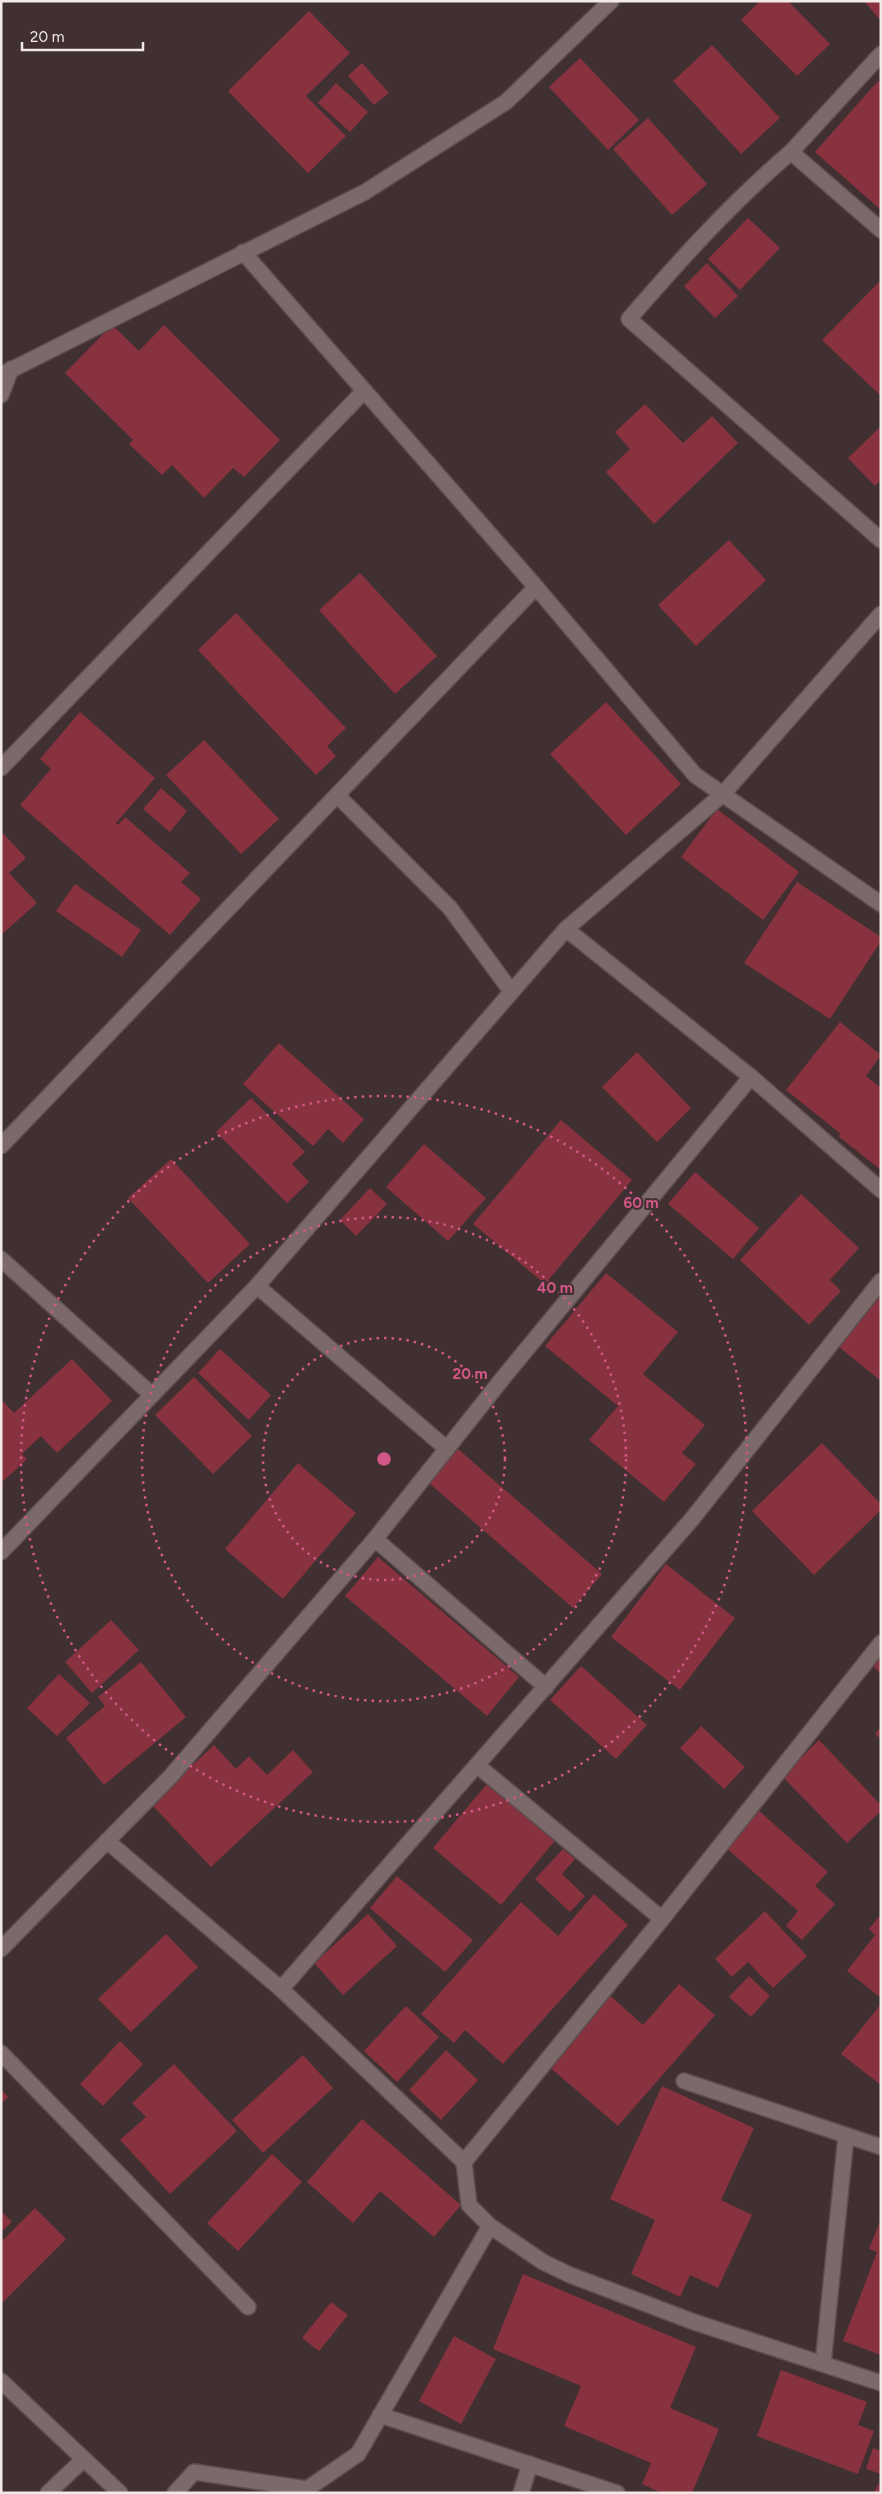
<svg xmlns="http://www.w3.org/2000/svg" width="882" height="2494" viewBox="0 0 882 2494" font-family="Figtree,sans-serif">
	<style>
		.building { fill: #87323e }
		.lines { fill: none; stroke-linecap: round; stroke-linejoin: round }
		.street-casing { stroke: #5c4e4f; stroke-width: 18 }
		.street { stroke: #7c696a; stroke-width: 15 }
		.ring { fill: none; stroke: #d15786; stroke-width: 2.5; stroke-dasharray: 2.5 5 }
		.centre { fill: #d15786; stroke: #413031; stroke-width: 2.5 }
		.ring-label { font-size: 15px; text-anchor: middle; font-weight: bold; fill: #d15786; stroke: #413031; stroke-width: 4; stroke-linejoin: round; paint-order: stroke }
	</style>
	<rect width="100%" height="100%" fill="#413031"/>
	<!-- building -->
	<g class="building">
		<polygon points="760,1 788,1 830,44 797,76 741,20"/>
		<polygon points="864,1 881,1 881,18 879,19"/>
		<polygon points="309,11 350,53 306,96 346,136 308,173 228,91"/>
		<polygon points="712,45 780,118 741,154 673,81"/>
		<polygon points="580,58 639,120 608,150 549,87"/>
		<polygon points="362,63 389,93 374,105 348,76"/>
		<polygon points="878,81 881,83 881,210 815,152"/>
		<polygon points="336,83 368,112 350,132 318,103"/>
		<polygon points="648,118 707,184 672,215 613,149"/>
		<polygon points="748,218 780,248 740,290 708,259"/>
		<polygon points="707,263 738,296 715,318 684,286"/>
		<polygon points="881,280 881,396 822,340"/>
		<polygon points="112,325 139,351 164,325 280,440 244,477 233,468 204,498 172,465 162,475 129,444 133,440 65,373"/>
		<polygon points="645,404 683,443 712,416 738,443 654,524 606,472 630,449 615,432"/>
		<polygon points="881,426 881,480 875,486 848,458"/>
		<polygon points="729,540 766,580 696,646 658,605"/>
		<polygon points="360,573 437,656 395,694 319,610"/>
		<polygon points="236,613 346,728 327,746 336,756 316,775 198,650"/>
		<polygon points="606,702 681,784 626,835 550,754"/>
		<polygon points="80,712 155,778 116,823 118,825 125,817 190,873 181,882 201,899 170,935 20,805 51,769 40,759"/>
		<polygon points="204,740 279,819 241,854 166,775"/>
		<polygon points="161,788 187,811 170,832 143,809"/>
		<polygon points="717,809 799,872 763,920 681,857"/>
		<polygon points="1,831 26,858 9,873 37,903 1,935"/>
		<polygon points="797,882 881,937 881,941 830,1019 744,963"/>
		<polygon points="75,884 141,930 122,957 56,911"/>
		<polygon points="840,1022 881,1055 866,1076 881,1088 881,1170 838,1136 841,1134 786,1090"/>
		<polygon points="279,1043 364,1119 343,1143 328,1129 313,1146 243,1084"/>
		<polygon points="637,1052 691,1108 657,1142 602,1087"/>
		<polygon points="251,1098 305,1152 292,1164 309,1182 287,1203 216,1132"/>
		<polygon points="561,1120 632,1180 545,1284 473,1224"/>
		<polygon points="424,1144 486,1198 448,1241 386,1187"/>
		<polygon points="171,1159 250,1244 208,1283 128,1198"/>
		<polygon points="695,1172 759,1228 733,1259 668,1204"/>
		<polygon points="370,1188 387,1204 356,1236 340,1220"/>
		<polygon points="801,1194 859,1248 830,1280 841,1291 809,1325 740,1260"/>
		<polygon points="606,1273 678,1332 643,1374 705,1425 682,1453 696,1464 664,1502 589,1440 618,1406 545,1346"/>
		<polygon points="881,1295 881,1381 839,1347"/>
		<polygon points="220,1349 271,1395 249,1420 198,1373"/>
		<polygon points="72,1359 112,1401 57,1453 41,1436 22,1454 27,1459 1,1483 1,1399 14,1413"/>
		<polygon points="194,1377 252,1436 213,1474 155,1415"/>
		<polygon points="822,1443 881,1504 881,1510 814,1575 752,1511"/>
		<polygon points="458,1449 602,1574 573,1608 429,1483"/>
		<polygon points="298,1463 356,1513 283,1599 225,1549"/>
		<polygon points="378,1557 519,1677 487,1716 345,1596"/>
		<polygon points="666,1564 735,1618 680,1690 611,1637"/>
		<polygon points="111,1620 139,1650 92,1693 65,1662"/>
		<polygon points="881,1655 881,1674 871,1664"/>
		<polygon points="141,1662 186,1717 104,1785 66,1738 105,1706 98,1697"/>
		<polygon points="581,1666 647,1725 616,1759 550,1700"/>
		<polygon points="59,1674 90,1703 57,1736 27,1708"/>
		<polygon points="701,1726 745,1767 724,1789 680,1748"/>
		<polygon points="881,1727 881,1739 875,1734"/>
		<polygon points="819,1740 881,1805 881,1811 847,1843 782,1776"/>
		<polygon points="214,1745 236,1769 249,1756 267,1775 293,1750 313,1772 211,1867 151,1804"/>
		<polygon points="491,1779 559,1836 501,1905 433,1848"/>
		<polygon points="757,1809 828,1872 815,1886 835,1904 802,1940 786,1926 798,1911 725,1847"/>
		<polygon points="563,1849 575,1859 562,1874 585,1896 570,1912 535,1879"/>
		<polygon points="397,1876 473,1940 445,1972 370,1908"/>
		<polygon points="594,1894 628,1925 503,2064 465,2030 454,2043 421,2014 521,1902 558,1936"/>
		<polygon points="765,1911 807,1956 773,1988 748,1962 732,1977 715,1959"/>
		<polygon points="368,1914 397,1946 343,1995 314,1963"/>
		<polygon points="881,1914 881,1998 847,1971 875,1935 869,1929"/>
		<polygon points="166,1934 198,1967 131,2032 98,1999"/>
		<polygon points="749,1976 770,1996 751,2017 729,1997"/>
		<polygon points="679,1984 715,2015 618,2126 546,2064 607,1993 643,2025"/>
		<polygon points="881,2004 881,2085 841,2054"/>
		<polygon points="406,2006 439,2037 397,2082 364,2051"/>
		<polygon points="120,2041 143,2064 103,2106 80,2084"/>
		<polygon points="446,2050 478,2080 441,2120 409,2090"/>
		<polygon points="303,2055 333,2088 263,2153 232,2120"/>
		<polygon points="174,2064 237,2131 170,2194 120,2140 146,2117 132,2103"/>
		<polygon points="662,2086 754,2128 721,2200 752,2215 718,2288 690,2275 680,2297 631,2274 655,2220 610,2199"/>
		<polygon points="1,2089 8,2097 1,2104"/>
		<polygon points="362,2119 461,2205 434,2237 380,2191 353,2223 307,2182"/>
		<polygon points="272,2154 302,2182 238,2251 207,2223"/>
		<polygon points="35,2208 66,2239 1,2304 1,2242"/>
		<polygon points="1,2211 12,2222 1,2232"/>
		<polygon points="881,2219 881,2355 843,2341 877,2252 869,2249"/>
		<polygon points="523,2274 696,2347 670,2408 719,2429 692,2493 662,2493 642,2484 651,2463 564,2426 581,2386 493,2349"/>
		<polygon points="331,2302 348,2315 319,2351 302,2338"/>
		<polygon points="454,2336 496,2359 461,2424 419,2401"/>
		<polygon points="781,2370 867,2402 858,2425 874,2431 858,2474 757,2436"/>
		<polygon points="873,2448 881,2451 881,2474 866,2469"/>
		<polygon points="878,2484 881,2485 881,2493 874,2493"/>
	</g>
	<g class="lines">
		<defs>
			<g id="street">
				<polyline points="881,54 791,152 881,230"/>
				<path d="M 791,152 C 732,202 680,260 629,319 L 881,540"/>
				<polyline points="243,252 536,587"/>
				<polyline points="1,375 365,192 506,102 611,1"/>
				<polyline points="1,395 11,369"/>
				<polyline points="1,768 364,391"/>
				<polyline points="337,795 450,908 511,991"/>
				<polyline points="566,929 751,1077"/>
				<polyline points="1,1146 536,587 695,775 881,904"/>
				<polyline points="1,1259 152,1395"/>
				<polyline points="257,1286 447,1449"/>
				<polyline points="375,1539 546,1687"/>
				<polyline points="1,1552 257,1286 566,929 723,794 881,614"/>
				<polyline points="478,1766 662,1919 464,2162 469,2205 490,2226"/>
				<polyline points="107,1841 281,1989 692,1519 881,1281"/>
				<polyline points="662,1919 881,1643"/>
				<polyline points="1,1949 171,1776 375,1539 507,1373 751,1077 881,1190"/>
				<polyline points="281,1989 464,2162"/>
				<polyline points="1,2053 248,2307"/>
				<polyline points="684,2081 881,2147"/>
				<polyline points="823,2364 846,2136"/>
				<polyline points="1,2381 120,2493"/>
				<polyline points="380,2415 617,2493"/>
				<polyline points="48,2493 84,2459"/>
				<polyline points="175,2493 194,2472 307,2489 358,2454 490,2226 543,2262 570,2275 694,2322 881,2383"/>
				<polyline points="521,2493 530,2464"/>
			</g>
		</defs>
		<!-- street casing -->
		<use href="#street" class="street-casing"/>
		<!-- street -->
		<use href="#street" class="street"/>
	</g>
	<!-- distance rings -->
	<g class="ring">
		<circle cx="384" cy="1459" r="121"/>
		<circle cx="384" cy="1459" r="242"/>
		<circle cx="384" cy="1459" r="363"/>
	</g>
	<circle cx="384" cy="1459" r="8" class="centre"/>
	<g class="ring-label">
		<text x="641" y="1208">60 m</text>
		<text x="555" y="1293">40 m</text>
		<text x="470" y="1379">20 m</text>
	</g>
	<!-- border -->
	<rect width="882" height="2494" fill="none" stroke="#f4e9e9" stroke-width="5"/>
	<!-- scale -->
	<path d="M22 42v8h121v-8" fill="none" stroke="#f4e9e9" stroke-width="2.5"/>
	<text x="30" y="42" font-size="15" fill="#f4e9e9" stroke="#413031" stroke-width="4" paint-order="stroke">20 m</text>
</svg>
